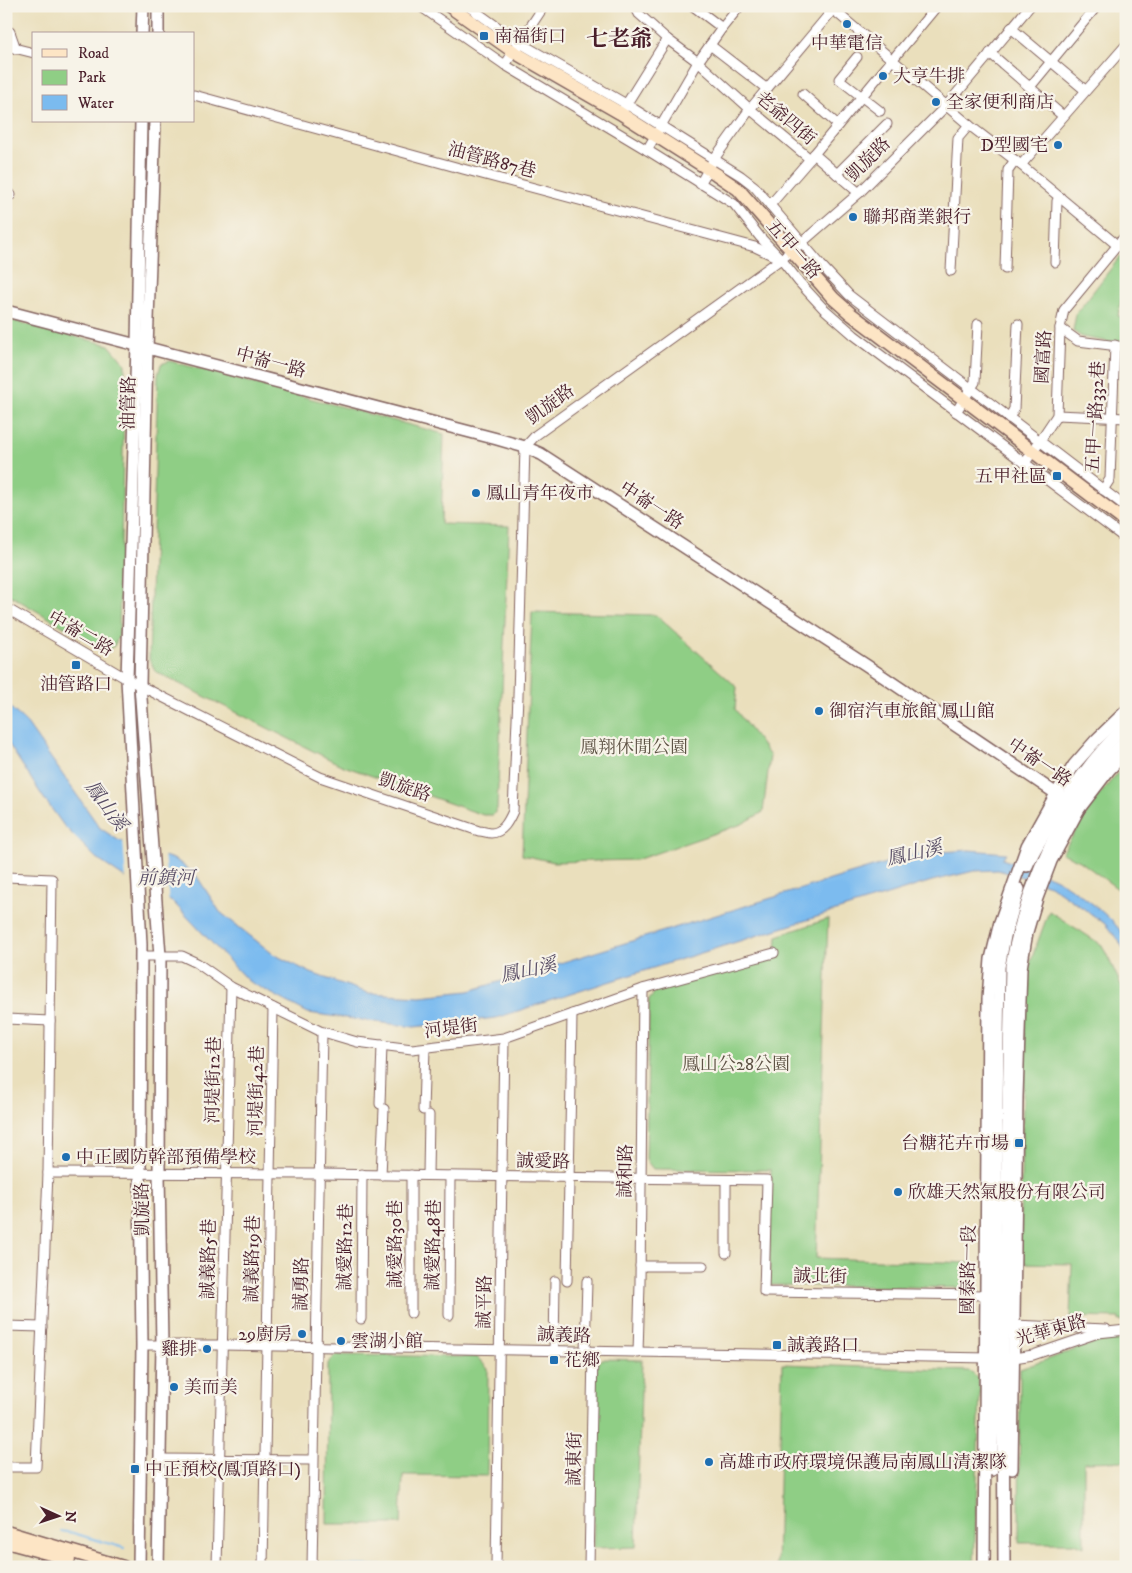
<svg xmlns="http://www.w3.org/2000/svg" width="1132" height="1573" viewBox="0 0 1132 1573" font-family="'IM FELL DW Pica','Noto Serif TC',serif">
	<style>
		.green { fill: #8fce85; stroke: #6c7658 }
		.water { fill: #7bbbef; stroke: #626d8d }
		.pier { fill: #eadfbc }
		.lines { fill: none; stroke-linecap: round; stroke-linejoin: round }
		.stream { stroke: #7bbbef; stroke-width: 2 }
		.minor-casing { stroke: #82625e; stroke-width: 11 }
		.tertiary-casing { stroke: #82625e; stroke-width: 14 }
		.secondary-casing { stroke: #82625e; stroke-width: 15 }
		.minor { stroke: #fff; stroke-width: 9 }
		.tertiary { stroke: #fff; stroke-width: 11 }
		.secondary { stroke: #fde5c5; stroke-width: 12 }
		.poi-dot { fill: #1f6fb2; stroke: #f7f3e8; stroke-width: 2 }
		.labels { text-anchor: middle; stroke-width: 4.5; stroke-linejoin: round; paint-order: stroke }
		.poi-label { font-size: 18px; fill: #4a1f2b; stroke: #f7f3e8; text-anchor: start }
		.street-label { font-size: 18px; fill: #4a1f2b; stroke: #f7f3e8 }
		.park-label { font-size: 18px; fill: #5f5446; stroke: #f7f3e8 }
		.water-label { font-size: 19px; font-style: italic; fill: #594e66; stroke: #f7f3e8 }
		.district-label { font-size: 22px; font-weight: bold; fill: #4a1f2b; stroke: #f7f3e8 }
	</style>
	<rect width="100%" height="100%" fill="#f7f3e8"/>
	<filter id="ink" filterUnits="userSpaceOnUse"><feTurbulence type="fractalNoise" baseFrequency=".02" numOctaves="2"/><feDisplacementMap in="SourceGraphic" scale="10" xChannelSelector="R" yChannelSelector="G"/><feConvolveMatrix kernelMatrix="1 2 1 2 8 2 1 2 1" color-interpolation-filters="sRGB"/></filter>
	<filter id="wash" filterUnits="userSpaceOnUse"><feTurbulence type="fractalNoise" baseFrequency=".0096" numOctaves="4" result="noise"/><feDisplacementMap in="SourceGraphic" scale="20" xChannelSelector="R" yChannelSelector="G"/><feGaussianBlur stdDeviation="1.12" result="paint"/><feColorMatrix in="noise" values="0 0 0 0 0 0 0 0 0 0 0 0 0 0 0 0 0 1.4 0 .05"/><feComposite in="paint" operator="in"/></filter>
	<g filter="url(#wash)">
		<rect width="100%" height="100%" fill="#eadfbc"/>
		<!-- green -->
		<g class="green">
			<polygon points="1126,255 1126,275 1118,316 1126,318 1126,345 1082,337 1073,331 1076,314 1119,258"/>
			<polygon points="6,319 109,345 125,364 119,636 114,646 105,651 6,593"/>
			<polygon points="170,361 444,434 441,524 509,526 497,809 493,815 483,815 341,765 156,672 149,659 158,375 161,364"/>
			<polygon points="532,612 656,615 737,687 735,709 770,756 763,812 742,824 636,860 554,862 522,855"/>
			<polygon points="1126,763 1126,895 1080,861 1062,853 1095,800"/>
			<polygon points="1049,911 1102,945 1126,995 1126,1321 1119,1321 1119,1318 1070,1317 1072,1264 1019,1263 1026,974"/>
			<polygon points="828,919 816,1258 974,1263 976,1288 769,1285 771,1170 653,1169 646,1160 649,999 658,988 776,954 777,936"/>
			<polygon points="1110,1340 1126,1340 1126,1461 1084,1462 1084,1547 1075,1543 1019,1543 1020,1369 1097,1342"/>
			<polygon points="336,1355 477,1357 488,1369 487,1476 403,1475 401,1524 327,1524 328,1363"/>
			<polygon points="602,1359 642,1360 636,1547 593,1548 596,1364"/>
			<polygon points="782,1364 970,1371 978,1379 980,1392 974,1567 777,1567"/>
		</g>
		<!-- water -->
		<path class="water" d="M 6,704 L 25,721 L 100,828 L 118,840 L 176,860 L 196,875 L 220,912 L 273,954 L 311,973 L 368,993 L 420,996 L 469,991 L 915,854 L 969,850 L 1006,853 L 1002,859 C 1019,865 1038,870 1054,878 C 1071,886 1122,923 1126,941 C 1126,945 1126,949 1126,953 L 1119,941 L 1104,923 L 1050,885 L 998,870 L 974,871 L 932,881 L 605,983 L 496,1018 L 414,1027 L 308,1013 L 248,981 L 174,903 L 122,876 L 97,859 L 64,826 L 43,797 L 6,740 Z"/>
		<!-- pier -->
		<polygon class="pier" points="123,839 164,853 169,903 126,881"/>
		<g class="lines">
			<!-- stream -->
			<g class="stream">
				<polyline points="61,1531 73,1533 124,1548"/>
				<polyline points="326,1565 445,1567"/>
			</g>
		</g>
	</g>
	<g filter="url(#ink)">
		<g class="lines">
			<defs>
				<g id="minor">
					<polyline points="420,6 505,65 647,150 734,204 760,237 781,259 799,282 823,308 854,335 1126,539"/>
					<polyline points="468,6 520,43 626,104 741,176 754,186 821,265 849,295 1126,507"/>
					<polyline points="639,6 637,10 639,14 667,39 698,62 647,150"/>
					<polyline points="693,6 722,28"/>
					<polyline points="740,6 722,28 698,62 750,109 810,159 937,6"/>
					<polyline points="829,6 969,125 1021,165 1117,245"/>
					<polyline points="1011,28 1085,90"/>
					<polyline points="6,30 10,32 16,49"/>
					<polyline points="710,45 767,89"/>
					<polyline points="6,46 34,53"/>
					<polyline points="990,53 1063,116"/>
					<polyline points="857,57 839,79 880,111"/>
					<polyline points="505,65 544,6"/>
					<polyline points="1030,87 1097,6"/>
					<polyline points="803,94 838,125"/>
					<polyline points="194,95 463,169 755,247 774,256"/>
					<polyline points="624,108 667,39"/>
					<polyline points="814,154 859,193"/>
					<polyline points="1021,165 1126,45"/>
					<polyline points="837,174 887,124"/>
					<polyline points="700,184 714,159 750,109 836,6"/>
					<polyline points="6,194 11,195"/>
					<polyline points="770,205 810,159"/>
					<polyline points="1055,262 1057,201 1060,197"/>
					<polyline points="1005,269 1008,170 1015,160"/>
					<polyline points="951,271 958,138 969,125"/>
					<polyline points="1060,328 1078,341 1126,347"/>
					<polyline points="956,412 975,382 978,324"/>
					<polyline points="1057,415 1126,418"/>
					<polyline points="1009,418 1014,409 1018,324"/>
					<polyline points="1025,463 1057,415 1060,328 1064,310 1126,235"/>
					<polyline points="1103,490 1110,479 1115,345"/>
					<path d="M 6,608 L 127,679 L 320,777 L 479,831 C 483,831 488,833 491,833 C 503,833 509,820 513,811 L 518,696 L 525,447 L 536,435 L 792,251 L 859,193 L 947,105 L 1030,6"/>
					<polyline points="6,877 52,879 48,1173 36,1467 6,1467"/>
					<polyline points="141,956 182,956 197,963 231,987 320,1031 357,1042 412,1049 504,1038 646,988 774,953"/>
					<polyline points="6,1019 50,1021"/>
					<polyline points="571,1077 572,1014"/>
					<polyline points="380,1104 382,1045"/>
					<polyline points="423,1110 425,1048"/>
					<polyline points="48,1173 319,1174 767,1180 764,1292 986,1295"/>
					<polyline points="381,1175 384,1109"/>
					<polyline points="411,1175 411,1313"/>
					<polyline points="428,1175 429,1115"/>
					<polyline points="726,1253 726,1180"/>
					<polyline points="640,1266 703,1266"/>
					<polyline points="567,1281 571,1080"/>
					<polyline points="449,1315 450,1176"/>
					<polyline points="361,1319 362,1174"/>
					<polyline points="1014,1325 1106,1329"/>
					<polyline points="6,1326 42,1327"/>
					<polyline points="142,1345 222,1345 990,1358"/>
					<polyline points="554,1351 555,1281"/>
					<polyline points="585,1352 587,1281"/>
					<polyline points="638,1353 640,1283 643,989"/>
					<polyline points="1008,1359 1033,1355 1098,1333 1126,1330"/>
					<polyline points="159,1459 313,1460"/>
					<polyline points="217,1567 231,987"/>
					<polyline points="263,1567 273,1008"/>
					<polyline points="312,1567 322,1032"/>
					<polyline points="496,1567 504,1038"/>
					<polyline points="589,1567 593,1352"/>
				</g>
				<g id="tertiary">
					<polyline points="142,34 143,6"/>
					<polyline points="158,34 158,6"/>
					<polyline points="155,121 147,348 140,685 160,956 159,1174 162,1344 158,1567"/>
					<polyline points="6,311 497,439 525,447 541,454 866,665 1079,809"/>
					<path d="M 1027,866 C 1033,852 1041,839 1049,826 C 1070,789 1095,755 1126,725"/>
					<polyline points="1012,1469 1017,1097 1021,968 1027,932 1037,898 1051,861 1079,809 1109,770 1126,752"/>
					<polyline points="992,1470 999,967 1005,936 1019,889"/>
					<polyline points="139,1567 142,1345 140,1174 141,944 127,679 137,345 141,121"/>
					<polyline points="984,1567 988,999 991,959 1000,922 1027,846 1056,794 1074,765 1096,740 1126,711"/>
					<path d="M 1004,1567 L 1003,1359 L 1011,966 C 1027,881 1063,800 1126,740"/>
				</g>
				<g id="secondary">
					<polyline points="449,6 514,52 620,113 716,174 738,189 833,298 851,314 1126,522"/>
					<polyline points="6,1532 123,1567"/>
					<polyline points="6,1542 69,1559"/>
				</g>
			</defs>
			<!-- minor casing -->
			<use href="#minor" class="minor-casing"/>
			<!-- tertiary casing -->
			<use href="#tertiary" class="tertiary-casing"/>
			<!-- secondary casing -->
			<use href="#secondary" class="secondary-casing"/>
			<!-- minor -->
			<use href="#minor" class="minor"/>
			<!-- tertiary -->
			<use href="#tertiary" class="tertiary"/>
			<!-- secondary -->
			<use href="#secondary" class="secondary"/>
		</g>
	</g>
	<!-- markers -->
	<g class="poi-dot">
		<circle cx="847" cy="24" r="5"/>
		<rect x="479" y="31" width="10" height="10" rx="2.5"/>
		<circle cx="883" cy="76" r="5"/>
		<circle cx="936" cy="102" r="5"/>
		<circle cx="1058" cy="145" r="5"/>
		<circle cx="853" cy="217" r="5"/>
		<rect x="1052" y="471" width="10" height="10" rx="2.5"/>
		<circle cx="476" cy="493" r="5"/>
		<rect x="71" y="660" width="10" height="10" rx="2.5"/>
		<circle cx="819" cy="711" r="5"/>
		<rect x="1014" y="1138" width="10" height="10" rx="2.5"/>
		<circle cx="66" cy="1157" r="5"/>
		<circle cx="898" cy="1192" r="5"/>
		<circle cx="302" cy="1334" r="5"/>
		<circle cx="341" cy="1341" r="5"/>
		<rect x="772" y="1340" width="10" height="10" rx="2.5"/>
		<circle cx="207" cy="1349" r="5"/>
		<rect x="549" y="1355" width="10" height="10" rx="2.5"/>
		<circle cx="174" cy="1387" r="5"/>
		<circle cx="709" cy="1462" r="5"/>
		<rect x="130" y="1464" width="10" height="10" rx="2.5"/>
	</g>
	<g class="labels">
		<!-- poi labels -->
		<g class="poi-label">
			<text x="494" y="42">南福街口</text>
			<text x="847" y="49" text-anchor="middle">中華電信</text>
			<text x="893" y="82">大亨牛排</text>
			<text x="946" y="108">全家便利商店</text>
			<text x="1048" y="151" text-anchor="end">D型國宅</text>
			<text x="863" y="223">聯邦商業銀行</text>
			<text x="1047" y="482" text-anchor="end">五甲社區</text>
			<text x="486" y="499">鳳山青年夜市</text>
			<text x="76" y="690" text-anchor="middle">油管路口</text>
			<text x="829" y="717">御宿汽車旅館 鳳山館</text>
			<text x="1009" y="1149" text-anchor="end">台糖花卉市場</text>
			<text x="76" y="1163">中正國防幹部預備學校</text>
			<text x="908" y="1198">欣雄天然氣股份有限公司</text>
			<text x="292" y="1340" text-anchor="end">29廚房</text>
			<text x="351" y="1347">雲湖小館</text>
			<text x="787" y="1351">誠義路口</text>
			<text x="197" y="1355" text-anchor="end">雞排</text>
			<text x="564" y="1366">花鄉</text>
			<text x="184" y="1393">美而美</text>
			<text x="719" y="1468">高雄市政府環境保護局南鳳山清潔隊</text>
			<text x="145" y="1475">中正預校(鳳頂路口)</text>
		</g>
		<!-- street labels -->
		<g class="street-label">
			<text transform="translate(786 118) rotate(40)" y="6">老爺四街</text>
			<text transform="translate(868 159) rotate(-45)" y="6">凱旋路</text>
			<text transform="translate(492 160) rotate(15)" y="6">油管路87巷</text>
			<text transform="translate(794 249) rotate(49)" y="6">五甲一路</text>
			<text transform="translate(1043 357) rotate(-87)" y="6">國富路</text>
			<text transform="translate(271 362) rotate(15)" y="6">中崙一路</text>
			<text transform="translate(128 403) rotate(-89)" y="6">油管路</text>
			<text transform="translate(550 404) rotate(-36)" y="6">凱旋路</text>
			<text transform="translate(1095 417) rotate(-87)" y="6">五甲一路332巷</text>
			<text transform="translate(652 505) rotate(33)" y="6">中崙一路</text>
			<text transform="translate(81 633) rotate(30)" y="6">中崙二路</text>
			<text transform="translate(1040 762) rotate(34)" y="6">中崙一路</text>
			<text transform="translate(405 787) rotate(19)" y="6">凱旋路</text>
			<text transform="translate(451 1028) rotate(-7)" y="6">河堤街</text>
			<text transform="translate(213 1080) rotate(-89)" y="6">河堤街12巷</text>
			<text transform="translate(256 1091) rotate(-89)" y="6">河堤街42巷</text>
			<text transform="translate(543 1161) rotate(1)" y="6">誠愛路</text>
			<text transform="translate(625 1171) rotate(-89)" y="6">誠和路</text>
			<text transform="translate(142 1209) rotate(-91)" y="6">凱旋路</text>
			<text transform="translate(395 1244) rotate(-90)" y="6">誠愛路30巷</text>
			<text transform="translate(433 1245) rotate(-89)" y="6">誠愛路48巷</text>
			<text transform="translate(345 1247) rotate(-89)" y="6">誠愛路12巷</text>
			<text transform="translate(208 1259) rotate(-89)" y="6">誠義路5巷</text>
			<text transform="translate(252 1259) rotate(-89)" y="6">誠義路19巷</text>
			<text transform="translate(968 1270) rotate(-89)" y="6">國泰路一段</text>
			<text transform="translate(820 1276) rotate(1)" y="6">誠北街</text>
			<text transform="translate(301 1284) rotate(-89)" y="6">誠勇路</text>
			<text transform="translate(484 1302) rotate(-89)" y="6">誠平路</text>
			<text transform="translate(1051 1330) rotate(-16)" y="6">光華東路</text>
			<text transform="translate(564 1335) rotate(2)" y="6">誠義路</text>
			<text transform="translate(574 1459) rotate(-89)" y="6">誠東街</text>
		</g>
		<!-- park labels -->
		<g class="park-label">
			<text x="634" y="753">鳳翔休閒公園</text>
			<text x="736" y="1070">鳳山公28公園</text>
		</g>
		<!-- water labels -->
		<g class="water-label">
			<text transform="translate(107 805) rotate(54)" y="7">鳳山溪</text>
			<text transform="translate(914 852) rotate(-13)" y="7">鳳山溪</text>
			<text x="166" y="884">前鎮河</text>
			<text transform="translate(528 969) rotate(-12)" y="7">鳳山溪</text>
		</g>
		<!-- district labels -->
		<g class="district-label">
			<text x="619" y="46">七老爺</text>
		</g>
	</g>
	<!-- margin -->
	<rect width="1132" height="1573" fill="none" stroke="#f7f3e8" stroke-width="25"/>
	<!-- legend -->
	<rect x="32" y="32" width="162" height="90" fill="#f7f3e8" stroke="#b29e9c"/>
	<rect x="42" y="49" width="25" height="8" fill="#fde5c5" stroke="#b29e9c"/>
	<text x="78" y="58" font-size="15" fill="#4a1f2b">Road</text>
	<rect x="42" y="70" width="25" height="15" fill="#8fce85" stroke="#b29e9c"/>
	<text x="78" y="82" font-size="15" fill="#4a1f2b">Park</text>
	<rect x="42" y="95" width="25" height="15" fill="#7bbbef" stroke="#b29e9c"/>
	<text x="78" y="108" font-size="15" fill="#4a1f2b">Water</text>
	<!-- north arrow -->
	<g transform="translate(58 1516) rotate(93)" stroke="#f7f3e8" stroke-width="4" paint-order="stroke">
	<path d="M0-4L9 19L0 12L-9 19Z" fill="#4a1f2b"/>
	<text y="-8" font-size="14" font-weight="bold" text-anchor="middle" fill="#4a1f2b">N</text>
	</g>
</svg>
